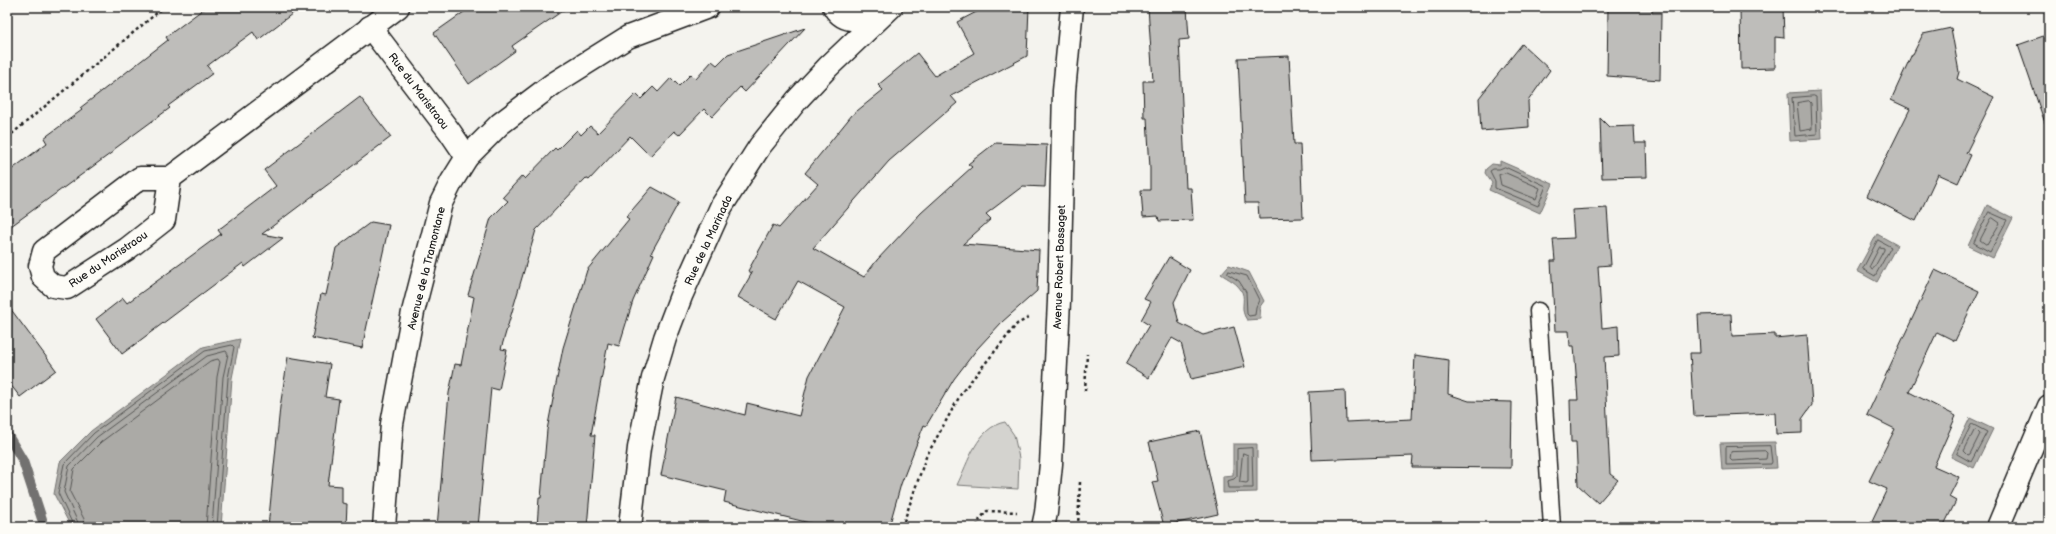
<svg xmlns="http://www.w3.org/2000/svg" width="2056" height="534" viewBox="0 0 2056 534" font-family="'Balsamiq Sans',sans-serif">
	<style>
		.green { fill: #d4d3cf; stroke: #787876 }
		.water { fill: #abaaa6; stroke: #72716f }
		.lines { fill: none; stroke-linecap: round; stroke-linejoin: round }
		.shore { stroke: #555553; stroke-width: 1 }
		.stream { stroke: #72716f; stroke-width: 10 }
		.building { fill: #bebdba; stroke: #1c1c1c }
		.lane-casing { stroke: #1c1c1c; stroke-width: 19 }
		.street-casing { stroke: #1c1c1c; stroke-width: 25 }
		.path { stroke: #1c1c1c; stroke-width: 2.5; stroke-dasharray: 3 3; stroke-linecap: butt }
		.lane { stroke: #fdfcf7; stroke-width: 16 }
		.street { stroke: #fdfcf7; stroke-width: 22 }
		.labels { text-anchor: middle; stroke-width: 3; stroke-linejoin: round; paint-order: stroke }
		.street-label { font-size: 11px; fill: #1c1c1c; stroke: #fdfcf7 }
	</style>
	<rect width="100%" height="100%" fill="#f4f3ee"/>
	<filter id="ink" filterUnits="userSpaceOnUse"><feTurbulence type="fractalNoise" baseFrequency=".025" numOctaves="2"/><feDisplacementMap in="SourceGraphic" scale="8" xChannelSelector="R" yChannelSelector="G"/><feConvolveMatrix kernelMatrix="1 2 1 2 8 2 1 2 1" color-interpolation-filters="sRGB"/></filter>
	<g filter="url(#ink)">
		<!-- green -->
		<path class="green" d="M 1005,422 L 1014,435 L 1019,458 L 1018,489 L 957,485 C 968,463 977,427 1005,422 Z"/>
		<!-- water -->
		<g class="water">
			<polygon points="1820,91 1822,139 1790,141 1788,93"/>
			<polygon points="1500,161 1553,184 1540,213 1489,190 1492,183 1485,173 1486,169 1492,164 1500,165"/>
			<polygon points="1987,205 2013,218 1993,258 1968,246"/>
			<polygon points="1877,234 1897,245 1877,282 1857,271"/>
			<path d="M 1229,265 L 1249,272 L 1264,301 L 1259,308 L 1261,319 L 1247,320 C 1239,309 1246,301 1242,292 C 1238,283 1228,279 1221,274 Z"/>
			<polygon points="240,339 232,378 221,527 71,527 54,494 60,462 91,431 203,347"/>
			<polygon points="1970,418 1993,429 1974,468 1951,457"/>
			<polygon points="1775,442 1777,468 1722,470 1720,443"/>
			<polygon points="1233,444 1257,444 1257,492 1223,493 1223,476 1233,475"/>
		</g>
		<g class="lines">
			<!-- shore -->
			<g class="shore">
				<polygon points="1814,96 1816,97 1817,134 1795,136 1792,98"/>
				<polygon points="1809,101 1811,103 1812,129 1800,131 1797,103"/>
				<polygon points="1505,167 1546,186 1538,206 1495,188 1495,181 1490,171 1493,169 1499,169"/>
				<polygon points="1506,173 1540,188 1536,199 1501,185 1499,175"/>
				<polygon points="1989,212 2007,220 1990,252 1974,243"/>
				<polygon points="1993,218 2000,223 1987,245 1980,240 1991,219"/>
				<polygon points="1878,240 1891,247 1875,276 1863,269"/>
				<polygon points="1880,247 1884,248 1884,250 1874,268 1872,269 1870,266"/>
				<polygon points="1229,271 1247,276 1259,300 1256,307 1255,315 1249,316 1247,314 1246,292 1239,281 1228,274"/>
				<polygon points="1972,424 1987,432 1971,462 1957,454"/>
				<polygon points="1976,430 1980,434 1970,454 1968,455 1964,451 1974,431"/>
				<polygon points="1770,446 1772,462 1771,464 1726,465 1726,447"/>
				<polygon points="1252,448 1253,488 1228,488 1227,481 1234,479 1237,476 1237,449"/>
				<polygon points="1765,451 1767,453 1766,459 1732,461 1730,459 1731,452"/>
				<polygon points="1243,453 1248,455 1248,482 1246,483 1240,482"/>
				<polyline points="74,527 58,493 64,464 94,433 205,351 232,345 234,347 228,378 217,527"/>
				<polyline points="80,527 64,492 69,466 97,437 207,356 226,351 228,354 223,377 212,527"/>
				<polyline points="86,527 84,519 70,492 74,469 101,442 210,361 218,359 220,362 217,377 206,527"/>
			</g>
			<!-- stream -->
			<polyline class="stream" points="7,434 23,461 42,519"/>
		</g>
		<!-- building -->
		<g class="building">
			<polygon points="206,7 301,7 258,40 253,32 207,66 213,73 168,106 170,108 113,150 114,151 7,229 7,173 47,143 44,138 82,110 80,108 168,40 166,37"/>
			<polygon points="471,7 568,7 512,46 515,51 469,84 434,33"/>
			<polygon points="986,7 1029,7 1027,56 951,96 957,103 889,161 813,248 864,277 877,260 921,213 972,167 968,164 995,143 1047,145 1045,187 1023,186 986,214 991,219 963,244 1039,250 1037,291 1002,322 977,349 954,379 926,426 924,425 901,484 889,527 826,527 724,502 726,491 661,475 676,397 745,415 747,403 799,416 809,376 845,307 798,281 776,319 738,297 752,273 748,271 773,225 779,228 818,184 805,173 852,115 883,90 878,85 917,53 935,76 974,53 957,22"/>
			<polygon points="1148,7 1187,7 1189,39 1179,40 1186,188 1191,188 1193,220 1159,221 1158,216 1143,217 1141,190 1150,190 1150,168 1147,118 1144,118 1143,81 1153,81"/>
			<polygon points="1608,7 1652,7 1652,13 1661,13 1660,80 1607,76"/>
			<polygon points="1740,7 1783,7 1784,38 1775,37 1775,68 1741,69"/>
			<polygon points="805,28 745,92 740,87 712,117 704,109 679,135 674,131 650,156 630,136 589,180 586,178 536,230 501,349 507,350 499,390 491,388 478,527 437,527 449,393 455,364 461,365 474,297 468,295 491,218 508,201 503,197 522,176 525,179 555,148 557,150 577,130 581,135 590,126 598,133 636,94 641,99 653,87 658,92 671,78 679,86 691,74 696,79 712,61 717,65 728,54"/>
			<polygon points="1951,28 1959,72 1957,79 1994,97 1966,153 1971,155 1958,183 1938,174 1916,221 1867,196 1910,109 1891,100 1912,54 1913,54 1923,34"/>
			<polygon points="2049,34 2049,122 2045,123 2018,45"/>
			<polygon points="1522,44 1550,70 1528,101 1529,127 1481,131 1479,98"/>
			<polygon points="1289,56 1294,144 1300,144 1303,218 1259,219 1258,203 1245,203 1238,58"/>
			<polygon points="360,97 391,137 262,234 283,238 245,267 243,263 122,354 96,319 123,298 127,303 221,234 218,230 276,186 264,170"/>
			<polygon points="1600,118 1609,127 1634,126 1635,143 1646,143 1647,177 1602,178"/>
			<polygon points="652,187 679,202 651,253 654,254 633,301 619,346 608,343 591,435 595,435 587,527 537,527 539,498 541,498 547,430 563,348 587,270 629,219 626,217"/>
			<polygon points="1607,208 1611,265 1598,266 1602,328 1618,326 1619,356 1604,357 1610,474 1618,480 1598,503 1578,485 1576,442 1571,442 1570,400 1578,400 1574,346 1570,346 1569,331 1555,331 1551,261 1555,261 1553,239 1574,238 1572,210"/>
			<polygon points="371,222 389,225 362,348 312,338 321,294 326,295 336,248"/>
			<polygon points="1169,257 1190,270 1174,302 1179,323 1203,335 1234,327 1245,367 1191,379 1181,343 1172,338 1149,378 1126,364 1149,325 1141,320 1151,302 1144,299"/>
			<polygon points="1935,270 1979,291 1955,341 1937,332 1909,392 1956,416 1934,466 1959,477 1949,497 1956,501 1943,527 1869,527 1887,489 1869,481 1895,429 1867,415"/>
			<polygon points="7,304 56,370 20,397 7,380"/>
			<polygon points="1731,314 1732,336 1775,334 1775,338 1807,335 1812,405 1802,419 1802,433 1776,434 1775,413 1694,416 1690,353 1700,353 1698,315"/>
			<polygon points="1415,355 1449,360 1448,394 1469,401 1512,402 1511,468 1412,467 1413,456 1312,460 1309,392 1345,390 1346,422 1412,419"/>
			<polygon points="288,357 330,364 325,397 339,399 328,485 342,486 342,503 347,504 346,527 268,527 280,407"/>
			<polygon points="1200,431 1218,514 1164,526 1152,482 1158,481 1149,442"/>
		</g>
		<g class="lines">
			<defs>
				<polyline id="lane" points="1538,311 1552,527"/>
				<g id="street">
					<path d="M 834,7 C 845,26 866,19 883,14"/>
					<polyline points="370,27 450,132 467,157"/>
					<polyline points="170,178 164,220 127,249 67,288 53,286 43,277 40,266 44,251 140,178 170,178 398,7"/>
					<polyline points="384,527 392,424 413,312 441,203 452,181 467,157 500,124 553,84 628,37 708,7"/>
					<polyline points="630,527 639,448 653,378 665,338 681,296 721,207 760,146 797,100 828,67 891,7"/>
					<polyline points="1043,527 1046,513 1051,464 1059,301 1064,91 1072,7"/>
					<polyline points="1998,527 2049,406"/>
				</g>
			</defs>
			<!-- lane casing -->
			<use href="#lane" class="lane-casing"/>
			<!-- street casing -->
			<use href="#street" class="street-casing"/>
			<!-- path -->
			<g class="path">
				<polyline points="7,138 164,7"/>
				<polyline points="1085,391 1087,354"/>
				<polyline points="7,483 11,527"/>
				<polyline points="902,527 926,457 962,392 1017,324 1030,317"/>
				<polyline points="977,527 980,519 987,511 1017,512"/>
				<polyline points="1078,527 1080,482"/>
			</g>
			<!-- lane -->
			<use href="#lane" class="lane"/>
			<!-- street -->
			<use href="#street" class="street"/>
		</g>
	</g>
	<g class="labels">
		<!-- street labels -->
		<g class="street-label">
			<text transform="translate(419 91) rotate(53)" y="4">Rue du Maristraou</text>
			<text transform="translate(708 240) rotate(-65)" y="4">Rue de la Marinada</text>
			<text transform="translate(108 259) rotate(-34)" y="4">Rue du Maristraou</text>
			<text transform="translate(1059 267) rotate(-88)" y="4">Avenue Robert Bassaget</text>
			<text transform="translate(426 268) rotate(-76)" y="4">Avenue de la Tramontane</text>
		</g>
	</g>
	<!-- margin -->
	<rect width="2056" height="534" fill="none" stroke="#fdfcf7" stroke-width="24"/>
	<rect x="12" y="12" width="2032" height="510" fill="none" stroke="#1c1c1c" stroke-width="1.5" filter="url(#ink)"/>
</svg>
